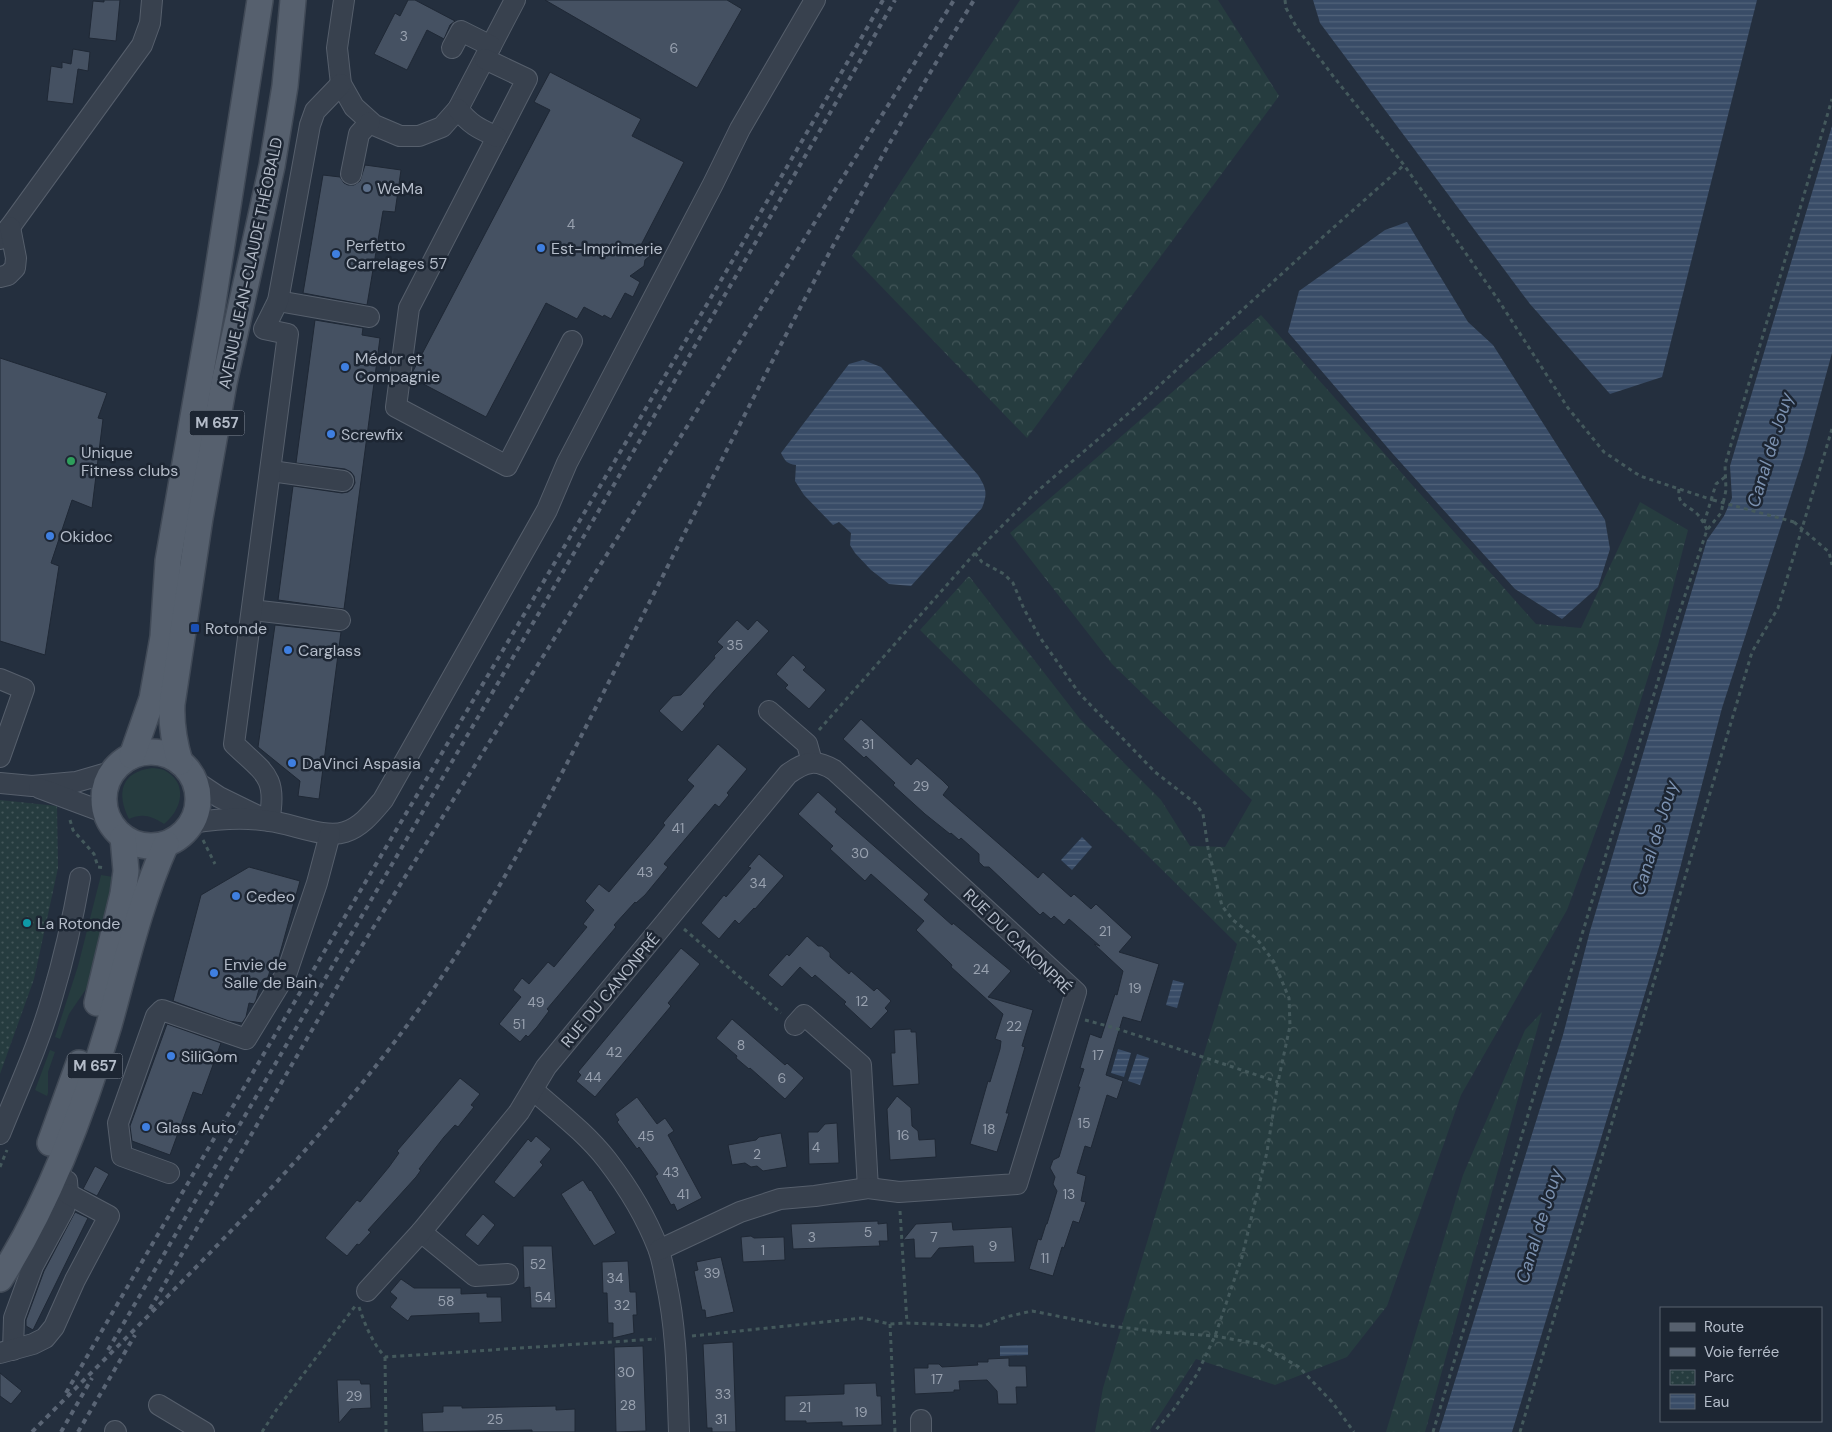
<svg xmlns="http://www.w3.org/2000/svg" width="1832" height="1432" viewBox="0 0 1832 1432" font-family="'DM Sans',sans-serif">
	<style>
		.grass { fill: #263c3f }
		.forest { fill: url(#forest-crowns) }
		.park { fill: url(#park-dots) }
		.water { fill: url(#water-rules) }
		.building { fill: #455162; stroke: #1f2835 }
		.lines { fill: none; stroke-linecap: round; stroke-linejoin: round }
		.minor-casing { stroke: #565f6c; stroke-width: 22 }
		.major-casing { stroke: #414a57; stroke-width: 28 }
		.path { stroke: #44595c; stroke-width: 3; stroke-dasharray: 4 4; stroke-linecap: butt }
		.minor { stroke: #38414e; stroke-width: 20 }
		.major { stroke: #56606e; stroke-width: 25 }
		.rail { stroke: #5a6575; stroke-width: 4; stroke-dasharray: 5 5; stroke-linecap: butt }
		.path-bridge { stroke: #44595c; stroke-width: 3; stroke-dasharray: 4 4; stroke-linecap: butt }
		.service-dot { fill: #5c6f8a; stroke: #1d2633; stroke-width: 2 }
		.shop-dot { fill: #3f7fe0; stroke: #1d2633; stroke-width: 2 }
		.leisure-dot { fill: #2e9e5b; stroke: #1d2633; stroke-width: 2 }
		.transit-dot { fill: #1a4fb4; stroke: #1d2633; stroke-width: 2 }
		.culture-dot { fill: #0f9aa8; stroke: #1d2633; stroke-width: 2 }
		.labels { text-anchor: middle; stroke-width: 5; stroke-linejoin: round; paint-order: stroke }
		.number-label { font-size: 14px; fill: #98a1af }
		.shield { fill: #1d2633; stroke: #878f9c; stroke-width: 1 }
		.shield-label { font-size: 15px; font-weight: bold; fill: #b4bcc9 }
		.poi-label { font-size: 16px; fill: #b4bcc9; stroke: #1d2633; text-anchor: start }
		.street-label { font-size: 16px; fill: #b4bcc9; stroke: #1d2633 }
		.water-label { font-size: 18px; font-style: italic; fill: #7c92b1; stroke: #1d2633 }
	</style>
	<defs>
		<pattern id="forest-crowns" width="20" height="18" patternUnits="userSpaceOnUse" patternTransform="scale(1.25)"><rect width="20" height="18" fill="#263c3f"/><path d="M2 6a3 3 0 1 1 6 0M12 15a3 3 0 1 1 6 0" fill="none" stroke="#435659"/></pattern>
		<pattern id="park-dots" width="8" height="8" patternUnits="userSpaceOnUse" patternTransform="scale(1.25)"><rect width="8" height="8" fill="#263c3f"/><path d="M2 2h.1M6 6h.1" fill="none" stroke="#435659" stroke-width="1.8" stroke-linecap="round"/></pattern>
		<pattern id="water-rules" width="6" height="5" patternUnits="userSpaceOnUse" patternTransform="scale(1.25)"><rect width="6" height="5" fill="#394c67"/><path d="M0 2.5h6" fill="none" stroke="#53647b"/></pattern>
	</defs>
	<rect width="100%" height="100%" fill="#242f3e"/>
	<!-- grass -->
	<g class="grass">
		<path d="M 152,768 C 156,768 161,769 164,770 C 188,782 183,809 164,824 C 151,816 143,813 129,819 C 116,793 121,772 152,768 Z"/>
		<polygon points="101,875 113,877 97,973 69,1014 60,1039 55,1037 78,966"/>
		<polygon points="50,1050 55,1052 48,1072 48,1093 47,1096 35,1090"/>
	</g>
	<!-- forest -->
	<g class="forest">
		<polygon points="1020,0 1218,0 1279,96 1027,438 852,256"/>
		<polygon points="1261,315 1536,624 1581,628 1640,502 1688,530 1658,645 1624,754 1567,910 1461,1095 1387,1306 1347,1357 1275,1385 1196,1359 1150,1430 1151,1432 1095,1432 1103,1388 1237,944 920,630 969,576 1080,719 1161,800 1190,846 1225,847 1252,800 1112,664 1010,533"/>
		<polygon points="1542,1012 1425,1432 1386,1432 1463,1175 1525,1030"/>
	</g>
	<!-- park -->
	<polygon class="park" points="0,800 57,806 58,868 34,979 0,1074"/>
	<!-- water -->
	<g class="water">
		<polygon points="1313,0 1757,0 1662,377 1610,394 1530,304 1320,23"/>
		<polygon points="1832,126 1832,353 1804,455 1722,708 1662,937 1512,1432 1439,1432 1563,1035 1590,931 1707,540 1724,516 1732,498 1730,466"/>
		<polygon points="1407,222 1468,322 1493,345 1605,520 1610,549 1598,587 1562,619 1515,589 1393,454 1288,332 1299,291 1385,230"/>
		<path d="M 863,360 L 881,367 L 978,475 C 986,488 988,493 982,508 L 911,586 L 889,584 L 871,570 L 855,553 L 850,545 L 851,533 L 839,522 L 833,525 L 804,495 L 795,481 L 796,465 C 787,464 785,461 781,453 L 849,364 Z"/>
		<polygon points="1082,837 1092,847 1072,870 1061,860"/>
		<polygon points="1173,980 1184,983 1177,1008 1166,1005"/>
		<polygon points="1118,1049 1131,1053 1124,1077 1111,1073"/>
		<polygon points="1137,1054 1149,1058 1140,1085 1128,1081"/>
		<polygon points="1028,1345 1028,1355 1000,1356 1000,1346"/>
	</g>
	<!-- building -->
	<g class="building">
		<polygon points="104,0 120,0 116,41 89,38 93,1 104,2"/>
		<polygon points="408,0 415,0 455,21 450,25 444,39 427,30 407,70 374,54 395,13 400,16"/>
		<polygon points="545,0 727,0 742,9 697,88"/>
		<polygon points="73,49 90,52 88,71 78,69 73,104 47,101 51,66 62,68 62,62 71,64"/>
		<polygon points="550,72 641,119 632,136 684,162 641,245 651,255 645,260 644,266 630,276 640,282 633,297 625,293 611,319 604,315 603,317 584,307 577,319 546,303 486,417 412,378 412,373 550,110 534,102"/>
		<polygon points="365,165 401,170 395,212 383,211 367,305 303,293 323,175 340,177 344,183 348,185 354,185 360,181"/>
		<polygon points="315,320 363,328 362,335 380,338 344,609 278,600 293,486 342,493 348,492 352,489 355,483 354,476 351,472 345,469 296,463"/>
		<polygon points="0,358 107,393 98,418 103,419 92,508 72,500 51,563 59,566 45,655 0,641"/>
		<polygon points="737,620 748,630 757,620 769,631 714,691 703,704 705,706 682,732 659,711 673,696 681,695 715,658 714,656 723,647 717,642"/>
		<polygon points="275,625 341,632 319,799 298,796 300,781 258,747"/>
		<polygon points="793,655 806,667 803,670 826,690 809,709 785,688 788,685 776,674"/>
		<polygon points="861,719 911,765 917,758 942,780 949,787 943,795 1038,878 1043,872 1071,897 1074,894 1091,909 1096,904 1132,937 1119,952 1159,964 1141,1022 1123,1017 1106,1075 1123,1081 1117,1099 1107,1095 1091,1148 1085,1146 1077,1173 1086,1176 1081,1201 1086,1202 1079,1223 1073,1221 1064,1248 1062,1247 1053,1276 1029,1269 1038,1239 1041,1240 1046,1224 1047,1224 1057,1191 1053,1184 1055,1177 1050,1168 1053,1160 1059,1157 1080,1087 1078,1087 1084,1069 1080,1068 1090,1034 1101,1038 1115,994 1117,995 1123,971 1094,944 1100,946 1069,919 1064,925 1054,916 1051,919 1043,912 1040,915 989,867 984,867 979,862 979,854 961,838 959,840 951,833 950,834 925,814 893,785 895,783 866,756 864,758 843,739"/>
		<polygon points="718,744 747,769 727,793 729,795 719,807 715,804 664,864 668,867 645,895 636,903 635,902 614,925 616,927 547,1009 549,1011 537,1027 528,1037 526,1035 520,1042 499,1024 521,997 513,990 522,978 529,984 548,962 554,967 587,927 583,924 594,910 585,901 599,884 609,892 653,840 665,825 663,823 694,786 687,780"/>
		<polygon points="818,792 837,809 835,812 929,894 924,900 952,925 953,923 1011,971 988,997 1033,1010 1022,1046 1025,1047 1006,1113 1009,1113 997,1152 970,1144 988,1081 990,1082 1000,1049 1001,1041 995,1039 1003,1014 951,967 952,965 916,930 924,921 871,874 865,881 830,849 833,846 798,814"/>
		<polygon points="759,854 784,876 755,909 754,908 739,924 735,920 719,939 701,923 724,895 726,897 751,868 748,867"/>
		<polygon points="249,867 300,881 277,964 272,962 267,982 266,983 261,982 256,1000 254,1004 249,1003 246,1017 242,1023 229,1021 173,1001 201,895"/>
		<polygon points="807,936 818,946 822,946 830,953 830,957 849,974 851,971 874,991 877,988 891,1001 885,1008 888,1011 871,1029 844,1004 846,1002 815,975 812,978 800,967 782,987 768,975 787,954 789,956"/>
		<polygon points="681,948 700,964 668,1003 671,1006 595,1097 576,1081 581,1075 578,1072"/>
		<polygon points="732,1019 785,1065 787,1063 804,1078 785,1099 750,1068 749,1069 736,1058 737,1056 716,1038"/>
		<polygon points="167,1024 221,1043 202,1095 193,1092 170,1155 132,1141 130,1126"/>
		<polygon points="911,1029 911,1032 916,1032 919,1084 893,1086 891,1053 895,1053 894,1030"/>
		<polygon points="460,1078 480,1094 471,1105 474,1107 458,1127 455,1125 444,1137 419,1169 421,1170 416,1177 368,1230 371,1232 359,1245 357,1244 347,1256 325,1238 357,1200 360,1202 389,1167 399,1153 397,1151"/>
		<polygon points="897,1096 911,1108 912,1126 918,1131 919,1140 935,1139 936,1157 890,1160 887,1109"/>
		<polygon points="637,1097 657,1124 665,1118 674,1131 668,1135 702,1198 677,1211 674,1204 671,1205 655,1176 658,1174 639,1147 637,1149 617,1122 619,1120 615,1114"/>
		<polygon points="837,1123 839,1163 809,1164 808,1132 818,1132 825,1124"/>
		<polygon points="781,1133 787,1167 763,1171 757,1166 751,1167 745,1163 732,1165 728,1145 756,1140 759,1137"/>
		<polygon points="536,1136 551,1149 540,1162 543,1165 514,1198 494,1182 528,1139 531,1142"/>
		<polygon points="95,1166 109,1174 97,1196 83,1189"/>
		<polygon points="583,1180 590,1191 591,1190 616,1233 594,1246 561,1194"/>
		<polygon points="75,1212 88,1218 33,1330 26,1326 26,1320 44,1271"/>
		<polygon points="483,1214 495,1225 478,1246 465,1235"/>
		<polygon points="878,1221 878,1224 887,1223 888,1241 879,1241 880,1246 793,1249 791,1224"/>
		<polygon points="952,1222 953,1230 1012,1227 1015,1262 974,1263 973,1246 939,1248 931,1258 915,1258 914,1239 903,1240 916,1224"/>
		<polygon points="751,1236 754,1238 784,1237 785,1260 743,1262 741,1237"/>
		<polygon points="523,1246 552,1246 556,1308 531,1308 530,1287 524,1288"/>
		<polygon points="721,1257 734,1312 706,1318 705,1310 702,1310 694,1271 698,1270 696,1262"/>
		<polygon points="628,1261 630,1292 636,1292 637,1315 633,1315 634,1333 613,1338 613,1323 608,1323 607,1293 603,1293 602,1262"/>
		<polygon points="401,1279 414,1288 461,1288 461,1294 487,1293 487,1297 501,1297 502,1322 479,1323 479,1313 411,1316 408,1321 390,1307 397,1298 390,1292"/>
		<polygon points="733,1342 736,1432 712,1432 712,1428 707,1428 703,1344"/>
		<polygon points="643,1346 646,1431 616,1432 614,1347"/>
		<polygon points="1009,1358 1009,1366 1026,1366 1027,1387 1016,1387 1017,1404 998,1404 997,1391 987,1380 959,1381 960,1390 954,1390 954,1392 915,1394 914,1368 928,1368 928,1364 939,1364 942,1367 978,1365 977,1362 988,1362 988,1359"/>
		<polygon points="0,1373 22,1391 11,1404 0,1396"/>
		<polygon points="337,1380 360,1380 361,1384 370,1384 371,1408 351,1409 339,1423"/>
		<polygon points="876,1383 877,1396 881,1396 882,1425 842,1426 842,1422 806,1423 806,1421 785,1421 785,1396 844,1394 844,1384"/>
		<polygon points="443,1406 462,1406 462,1408 556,1406 556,1410 575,1409 575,1432 532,1432 532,1430 423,1432 422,1413 443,1412"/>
	</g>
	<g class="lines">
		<defs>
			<g id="minor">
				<polyline points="344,0 337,48 341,84 354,107 374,125 400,136 419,136 442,127 458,109 515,0"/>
				<polyline points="452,48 461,31 491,46"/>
				<polyline points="485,59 527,79 409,308 396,407 507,466 572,341"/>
				<path d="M 458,109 C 470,125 480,129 497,137"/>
				<polyline points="351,174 359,134 370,122"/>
				<polyline points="0,239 10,227 142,45 150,23 152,0"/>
				<polyline points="0,277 8,275 15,268 16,258 10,227"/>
				<polyline points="278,301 369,317"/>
				<polyline points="271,471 343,481"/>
				<polyline points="252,610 340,620"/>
				<polyline points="0,679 24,689 0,757"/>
				<polyline points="769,711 807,744 812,762"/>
				<polyline points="195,781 219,797 260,817"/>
				<polyline points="0,783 32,786 76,782 114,771"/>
				<polyline points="39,788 106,813"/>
				<path d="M 269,821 C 278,776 264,773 234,744 L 288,334 L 264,329 L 278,301 L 310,125 L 315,111 L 341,84"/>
				<path d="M 192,823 C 217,819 244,817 269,821 C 291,823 324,839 345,832 C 361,827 372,813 383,800 L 547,510 L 567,463 L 713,184 L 740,129 L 815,0"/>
				<polyline points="795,1025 804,1015 861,1065 868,1188"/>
				<path d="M 533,1090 C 558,1112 586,1133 607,1160 C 627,1186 646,1217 658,1248 C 662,1259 664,1270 666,1281 C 677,1331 677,1381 679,1432"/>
				<path d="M 0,1134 C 18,1089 39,1044 52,998 C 64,958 73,918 80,878"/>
				<polyline points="169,1173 122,1156 118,1123 156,1016 162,1010 246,1039 287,972 317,883 330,834"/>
				<polyline points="421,1232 475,1276 508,1274"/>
				<path d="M 367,1291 L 421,1232 L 519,1112 L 546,1067 L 788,774 C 806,761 816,759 834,770 L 1076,992 L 1017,1184 L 899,1192 L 868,1188 L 815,1196 L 780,1199 L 740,1212 L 659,1250"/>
				<polyline points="13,1350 14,1318 33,1266 64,1209 68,1194 67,1181"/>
				<polyline points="0,1353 33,1344 45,1338 54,1327 75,1280 109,1216 68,1194"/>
				<polyline points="159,1405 204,1432"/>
				<polyline points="921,1420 921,1432"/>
				<polyline points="115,1431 116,1432"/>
			</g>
			<g id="major">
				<circle cx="151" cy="799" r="47"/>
				<polyline points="132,756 152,699 163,637 168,561 212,308 260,0"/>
				<path d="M 180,762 C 174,742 171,725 172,704 L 200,518 L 224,383 L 272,166 L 285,86 L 293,0"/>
				<polyline points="97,1003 123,894 126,871 123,837"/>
				<polyline points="50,1143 79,1063"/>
				<path d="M 0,1279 C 49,1203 83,1112 109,1025 C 126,964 140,902 166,844"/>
			</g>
		</defs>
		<!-- minor casing -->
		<use href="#minor" class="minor-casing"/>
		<!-- major casing -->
		<use href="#major" class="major-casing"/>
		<!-- path -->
		<g class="path">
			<polyline points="1285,0 1286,8 1297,28 1333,76 1404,165 1497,298 1568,408 1604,452 1640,476 1713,500"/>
			<path d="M 1679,489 C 1677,507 1689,504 1699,516 C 1702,520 1705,525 1707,530"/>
			<polyline points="1794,522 1829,552 1832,565"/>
			<polyline points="1704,523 1716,484 1725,477"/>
			<polyline points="975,553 982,562 1004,574 1013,583 1024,609 1039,636 1079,693 1155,772 1195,803 1203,814 1208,848 1222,906 1233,920 1257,939 1274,962 1289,998 1290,1026 1278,1082 1267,1152 1242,1257 1215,1336 1197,1374 1174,1409 1154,1432"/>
			<polyline points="819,730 975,553 1034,494 1137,406 1298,259 1404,165"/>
			<polyline points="70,820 73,830 94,854 98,867 106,868"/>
			<polyline points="203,840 215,864"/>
			<polyline points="684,929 781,1013"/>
			<polyline points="1085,1020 1115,1028 1278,1082"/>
			<polyline points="0,1167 7,1150"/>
			<polyline points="900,1211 907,1323"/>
			<path d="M 359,1307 C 365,1325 372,1342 385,1357 L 656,1339"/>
			<polyline points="890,1324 895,1432"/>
			<polyline points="692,1336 862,1318 890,1324 907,1323 983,1326 1006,1317 1032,1311 1103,1325 1160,1332 1215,1336 1259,1344 1299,1367 1332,1402 1354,1432"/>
			<polyline points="385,1357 386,1432"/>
			<polyline points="262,1432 277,1409 356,1305"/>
			<polyline points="1433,1432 1672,634 1707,530 1721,513 1726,490 1725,465 1832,99"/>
			<polyline points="1520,1432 1752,652 1778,608 1832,429"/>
		</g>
		<!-- minor -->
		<use href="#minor" class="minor"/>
		<!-- major -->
		<use href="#major" class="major"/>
		<!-- rail -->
		<g class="rail">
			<polyline points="150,1309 348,968 954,0"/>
			<polyline points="108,1350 750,252 895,0"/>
			<path d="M 66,1393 C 335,926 616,468 883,0"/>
			<path d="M 32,1432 C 177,1286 327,1145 443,975 C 521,860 582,734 645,611 C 750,405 852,197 974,0"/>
			<polyline points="61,1432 92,1378"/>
			<polyline points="78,1432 135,1335"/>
		</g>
		<!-- path-bridge -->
		<polyline class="path-bridge" points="1713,500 1794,522"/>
	</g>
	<!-- markers -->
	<circle class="service-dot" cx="367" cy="188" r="5"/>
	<g class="shop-dot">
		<circle cx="541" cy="248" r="5"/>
		<circle cx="336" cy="254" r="5"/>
		<circle cx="345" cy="367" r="5"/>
		<circle cx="331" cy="434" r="5"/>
		<circle cx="50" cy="536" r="5"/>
		<circle cx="288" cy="650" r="5"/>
		<circle cx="292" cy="763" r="5"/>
		<circle cx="236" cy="896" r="5"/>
		<circle cx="214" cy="973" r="5"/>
		<circle cx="171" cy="1056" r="5"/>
		<circle cx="146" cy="1127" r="5"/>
	</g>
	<circle class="leisure-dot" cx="71" cy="461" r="5"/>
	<rect class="transit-dot" x="190" y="623" width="10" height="10" rx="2.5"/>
	<circle class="culture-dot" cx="27" cy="923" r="5"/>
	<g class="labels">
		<!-- number labels -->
		<g class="number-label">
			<text x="404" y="41">3</text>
			<text x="674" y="53">6</text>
			<text x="571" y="229">4</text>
			<text x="735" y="650">35</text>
			<text x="868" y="749">31</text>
			<text x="921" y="791">29</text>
			<text x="678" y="833">41</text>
			<text x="860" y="858">30</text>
			<text x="645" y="877">43</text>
			<text x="758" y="888">34</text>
			<text x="1105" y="936">21</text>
			<text x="981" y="974">24</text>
			<text x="1135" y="993">19</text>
			<text x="862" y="1006">12</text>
			<text x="536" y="1007">49</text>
			<text x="519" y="1029">51</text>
			<text x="1014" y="1031">22</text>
			<text x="741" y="1050">8</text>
			<text x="614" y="1057">42</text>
			<text x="1098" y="1060">17</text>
			<text x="593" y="1082">44</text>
			<text x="782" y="1083">6</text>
			<text x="1084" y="1128">15</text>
			<text x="989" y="1134">18</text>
			<text x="903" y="1140">16</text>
			<text x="646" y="1141">45</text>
			<text x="816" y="1152">4</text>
			<text x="757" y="1159">2</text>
			<text x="671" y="1177">43</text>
			<text x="683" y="1199">41</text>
			<text x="1069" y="1199">13</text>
			<text x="868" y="1237">5</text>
			<text x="812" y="1242">3</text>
			<text x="934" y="1242">7</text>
			<text x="993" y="1251">9</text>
			<text x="763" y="1255">1</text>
			<text x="1045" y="1263">11</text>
			<text x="538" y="1269">52</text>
			<text x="712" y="1278">39</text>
			<text x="615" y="1283">34</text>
			<text x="543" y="1302">54</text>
			<text x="446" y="1306">58</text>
			<text x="622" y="1310">32</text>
			<text x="626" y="1377">30</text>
			<text x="937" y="1384">17</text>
			<text x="723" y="1399">33</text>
			<text x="354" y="1401">29</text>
			<text x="628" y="1410">28</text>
			<text x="805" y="1412">21</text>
			<text x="861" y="1417">19</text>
			<text x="495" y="1424">25</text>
			<text x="721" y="1424">31</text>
		</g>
		<!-- shield labels -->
		<g class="shield">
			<rect x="189.5" y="410.5" width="55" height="25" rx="4"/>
			<rect x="67.5" y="1053.5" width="55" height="25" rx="4"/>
		</g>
		<g class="shield-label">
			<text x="217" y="428">M 657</text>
			<text x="95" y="1071">M 657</text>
		</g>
		<!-- poi labels -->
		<g class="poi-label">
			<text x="377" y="194">WeMa</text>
			<text x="346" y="251">Perfetto<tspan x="346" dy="18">Carrelages 57</tspan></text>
			<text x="551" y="254">Est-Imprimerie</text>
			<text x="355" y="364">Médor et<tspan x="355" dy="18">Compagnie</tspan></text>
			<text x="341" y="440">Screwfix</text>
			<text x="81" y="458">Unique<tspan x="81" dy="18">Fitness clubs</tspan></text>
			<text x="60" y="542">Okidoc</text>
			<text x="205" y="634">Rotonde</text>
			<text x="298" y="656">Carglass</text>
			<text x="302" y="769">DaVinci Aspasia</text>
			<text x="246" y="902">Cedeo</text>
			<text x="37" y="929">La Rotonde</text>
			<text x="224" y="970">Envie de<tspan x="224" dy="18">Salle de Bain</tspan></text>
			<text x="181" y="1062">SiliGom</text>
			<text x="156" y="1133">Glass Auto</text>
		</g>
		<!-- street labels -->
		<g class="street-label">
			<text transform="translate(250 263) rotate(-78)" y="6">AVENUE JEAN-CLAUDE THÉOBALD</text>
			<text transform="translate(1018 941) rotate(44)" y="6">RUE DU CANONPRÉ</text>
			<text transform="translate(610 990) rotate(-50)" y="6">RUE DU CANONPRÉ</text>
		</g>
		<!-- water labels -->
		<g class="water-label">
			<text transform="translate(1770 450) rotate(-73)" y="6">Canal de Jouy</text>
			<text transform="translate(1655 838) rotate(-73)" y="6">Canal de Jouy</text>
			<text transform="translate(1539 1226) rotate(-73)" y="6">Canal de Jouy</text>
		</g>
	</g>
	<!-- legend -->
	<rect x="1660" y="1307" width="162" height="115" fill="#1d2633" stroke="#59626f"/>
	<rect x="1670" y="1323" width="25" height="8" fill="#56606e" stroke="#59626f"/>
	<text x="1704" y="1332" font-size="15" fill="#b4bcc9">Route</text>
	<rect x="1670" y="1348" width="25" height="8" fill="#5a6575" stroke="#59626f"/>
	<text x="1704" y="1357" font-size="15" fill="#b4bcc9">Voie ferrée</text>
	<rect x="1670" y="1370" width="25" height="15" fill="url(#park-dots)" stroke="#59626f"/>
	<text x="1704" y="1382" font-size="15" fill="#b4bcc9">Parc</text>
	<rect x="1670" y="1394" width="25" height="15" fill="url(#water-rules)" stroke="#59626f"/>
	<text x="1704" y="1407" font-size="15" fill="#b4bcc9">Eau</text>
</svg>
